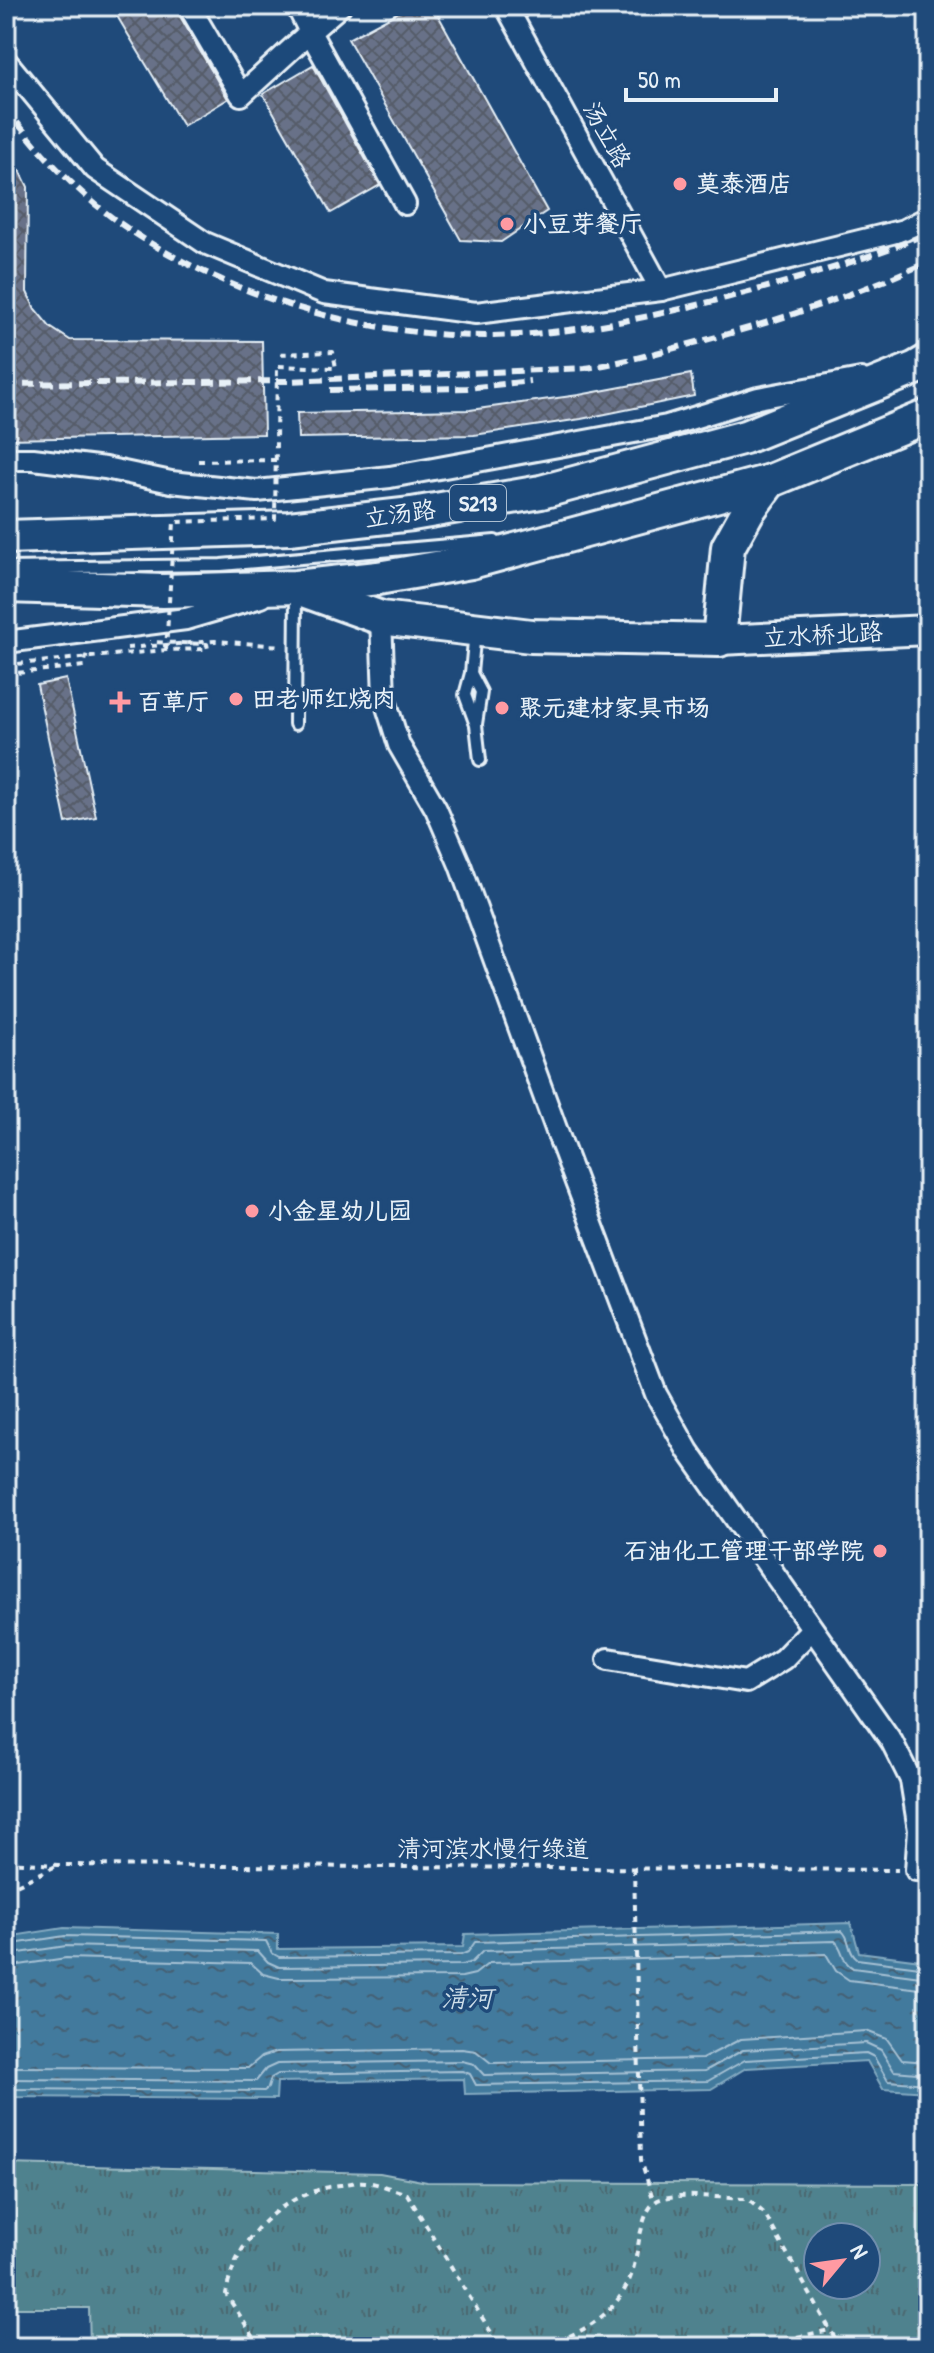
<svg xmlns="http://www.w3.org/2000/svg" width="934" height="2353" viewBox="0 0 934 2353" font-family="'Patrick Hand','LXGW WenKai TC',sans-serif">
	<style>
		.grass { fill: url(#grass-tufts); stroke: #9cbac3; stroke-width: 2; fill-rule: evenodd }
		.water { fill: url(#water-ripples); stroke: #84aac1; stroke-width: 2 }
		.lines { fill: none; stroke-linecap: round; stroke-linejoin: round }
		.shore { stroke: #a6c1d4; stroke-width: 2 }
		.building { fill: url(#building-cross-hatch); stroke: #e8f1f8; stroke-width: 2 }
		.lane-casing { stroke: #e8f1f8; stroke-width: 16 }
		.street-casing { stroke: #e8f1f8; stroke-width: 26 }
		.secondary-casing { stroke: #e8f1f8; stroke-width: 34 }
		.primary-casing { stroke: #e8f1f8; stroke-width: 38 }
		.path { stroke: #e8f1f8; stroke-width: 4; stroke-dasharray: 6 6; stroke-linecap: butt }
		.lane { stroke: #1f4a7a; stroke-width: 10 }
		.street { stroke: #1f4a7a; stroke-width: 20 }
		.secondary { stroke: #1f4a7a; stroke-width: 28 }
		.primary { stroke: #1f4a7a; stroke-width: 32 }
		.rail { stroke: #e8f1f8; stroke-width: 6; stroke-dasharray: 12 6; stroke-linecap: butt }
		.path-bridge { stroke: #e8f1f8; stroke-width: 4; stroke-dasharray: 6 6; stroke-linecap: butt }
		.poi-dot { fill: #ff9aa2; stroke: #1f4a7a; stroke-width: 3 }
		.labels { text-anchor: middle; stroke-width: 7; stroke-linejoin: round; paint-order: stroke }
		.shield { fill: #1f4a7a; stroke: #acbfd2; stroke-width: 2 }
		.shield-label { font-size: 22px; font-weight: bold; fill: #e8f1f8 }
		.street-label { font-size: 24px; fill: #e8f1f8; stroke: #1f4a7a }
		.poi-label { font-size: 24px; font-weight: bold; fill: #e8f1f8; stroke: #1f4a7a; text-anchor: start }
		.water-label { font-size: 26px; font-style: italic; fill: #cfdfea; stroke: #1f4a7a }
	</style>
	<defs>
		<pattern id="grass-tufts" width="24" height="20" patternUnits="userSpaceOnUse" patternTransform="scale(2)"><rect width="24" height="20" fill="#50828e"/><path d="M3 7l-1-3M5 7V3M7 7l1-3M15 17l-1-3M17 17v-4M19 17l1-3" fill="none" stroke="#4c686f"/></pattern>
		<pattern id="water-ripples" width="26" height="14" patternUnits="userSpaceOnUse" patternTransform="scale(2)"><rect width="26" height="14" fill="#427a9d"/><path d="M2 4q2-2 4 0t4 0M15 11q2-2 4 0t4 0" fill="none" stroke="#446174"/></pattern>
		<pattern id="building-cross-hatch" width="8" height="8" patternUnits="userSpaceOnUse" patternTransform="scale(2)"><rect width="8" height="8" fill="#677188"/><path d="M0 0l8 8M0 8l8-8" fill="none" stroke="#565c69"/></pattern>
	</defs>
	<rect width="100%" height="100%" fill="#1f4a7a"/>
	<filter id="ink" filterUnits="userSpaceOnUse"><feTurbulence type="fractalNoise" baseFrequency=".0125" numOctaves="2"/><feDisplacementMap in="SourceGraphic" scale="16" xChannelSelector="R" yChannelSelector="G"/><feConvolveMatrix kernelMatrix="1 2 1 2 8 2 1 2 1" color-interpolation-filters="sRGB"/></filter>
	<g filter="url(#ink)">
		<!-- grass -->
		<path class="grass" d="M 6,2164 L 380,2173 L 427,2182 L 928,2184 L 928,2347 L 90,2347 L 89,2308 L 12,2308 ZM 818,2237 L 866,2237 L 866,2285 L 818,2285 Z"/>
		<!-- water -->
		<polygon class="water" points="851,1923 859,1952 928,1961 928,2092 883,2089 867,2061 746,2068 711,2089 465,2094 464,2079 277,2082 276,2099 6,2097 6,1937 64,1928 278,1934 278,1949 463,1947 465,1934"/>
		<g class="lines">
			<!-- shore -->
			<g class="shore">
				<path d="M 6,1945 L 65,1936 L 266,1941 L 272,1953 L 279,1957 L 461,1955 L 468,1952 L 475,1942 L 842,1931 C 851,1938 847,1952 857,1959 L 928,1968"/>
				<path d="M 6,1955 L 66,1946 L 258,1951 L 268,1962 L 279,1967 L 462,1965 L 472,1962 L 483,1951 L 835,1941 C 844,1949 841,1962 853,1968 L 928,1978"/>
				<polyline points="6,1967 66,1958 251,1963 263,1974 279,1978 462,1977 475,1974 489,1963 826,1954 836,1971 849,1980 928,1990"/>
				<polyline points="6,2067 248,2068 261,2057 276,2052 462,2049 476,2051 491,2063 702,2059 741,2039 866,2031 887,2039 902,2060 928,2062"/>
				<polyline points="6,2079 256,2081 266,2069 277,2064 462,2061 474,2064 484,2075 705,2071 743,2050 866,2043 881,2050 894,2071 928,2074"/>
				<polyline points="6,2089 264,2091 268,2088 271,2078 278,2074 462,2071 470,2074 476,2085 708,2081 745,2060 866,2053 874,2057 888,2081 928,2084"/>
			</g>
		</g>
		<!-- building -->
		<g class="building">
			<polygon points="111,6 174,6 228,99 183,126"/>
			<polygon points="410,6 433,6 547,211 501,242 461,240 348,39"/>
			<polygon points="313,65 380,185 331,213 263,94"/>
			<polygon points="6,161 20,170 28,187 27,292 35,309 50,327 70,340 262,341 264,434 6,439"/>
			<polygon points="691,374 694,396 581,419 474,435 298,438 297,413 470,410 579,395"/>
			<polygon points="66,679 96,817 66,823 37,685"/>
		</g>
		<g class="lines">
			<defs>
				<g id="lane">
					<polyline points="6,568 221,565 495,541"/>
					<polyline points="475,631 471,673 465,695 476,725 480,760"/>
					<polyline points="471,673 481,692 476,724"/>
					<polyline points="295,724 296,593"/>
				</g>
				<g id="street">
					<polyline points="189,6 241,95 310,32 297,6"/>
					<polyline points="340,6 310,32 405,204"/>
					<polyline points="506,6 661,290"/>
					<polyline points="6,61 95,169 205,243 324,293 476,313 661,290 904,230 928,218"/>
					<polyline points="6,459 33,459 105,468 171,482 257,491 390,477 667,426 758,398 861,379"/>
					<polyline points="381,618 384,697 399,745 436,809 460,865 559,1137 656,1394 688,1451 892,1742 911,1780 919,1830 916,1870"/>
					<polyline points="6,642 186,619 261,597"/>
					<polyline points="608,1659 746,1682 783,1659 811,1630"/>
				</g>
				<polyline id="secondary" points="719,640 928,630"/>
				<g id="primary">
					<polyline points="6,537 289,528 412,514 541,492 745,437 916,368 928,361"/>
					<polyline points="6,586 163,591 296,587 378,578 471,562 770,481 928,416"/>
					<polyline points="303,590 381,618 531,636 719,640 728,547 748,511 770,481"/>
				</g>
			</defs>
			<!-- lane casing -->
			<use href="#lane" class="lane-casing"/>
			<!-- street casing -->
			<use href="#street" class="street-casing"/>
			<!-- secondary casing -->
			<use href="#secondary" class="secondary-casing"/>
			<!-- primary casing -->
			<use href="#primary" class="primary-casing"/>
			<!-- path -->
			<g class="path">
				<polyline points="198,461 277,460"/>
				<polyline points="127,648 215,641 282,646"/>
				<polyline points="6,674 84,666 87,653"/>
				<polyline points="6,1862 58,1865 898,1870"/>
				<polyline points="634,1868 641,2160 654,2202"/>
				<polyline points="6,1890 56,1866"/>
				<path d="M 260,2347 L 226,2294 C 236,2236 282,2193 340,2185 C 348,2184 357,2181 365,2182 C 378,2183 394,2190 407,2194 L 500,2347"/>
				<path d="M 535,2347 C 574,2338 610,2320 628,2283 C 635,2268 637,2250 640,2235 C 643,2224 646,2209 655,2202 C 670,2190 727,2199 747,2199 L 764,2213 L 840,2347"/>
				<polyline points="750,2347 830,2330"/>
			</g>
			<!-- lane -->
			<use href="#lane" class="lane"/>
			<!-- street -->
			<use href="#street" class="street"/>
			<!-- secondary -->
			<use href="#secondary" class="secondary"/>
			<!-- primary -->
			<use href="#primary" class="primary"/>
			<!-- rail -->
			<g class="rail">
				<path d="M 6,108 C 39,152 76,192 121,224 C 237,305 401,348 542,333 C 604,327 666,313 726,298 C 795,280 863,261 928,233"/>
				<path d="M 6,384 L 287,381 L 585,368 C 620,363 653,354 686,345 C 770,324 849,297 928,262"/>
				<polyline points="330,390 467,388 530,381"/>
			</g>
			<!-- path-bridge -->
			<g class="path-bridge">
				<polyline points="166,650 174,522 275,519 277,366 336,368 333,352 276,354"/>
				<polyline points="6,665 166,650 208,649 207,644 150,642"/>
			</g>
		</g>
	</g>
	<!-- markers -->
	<g class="poi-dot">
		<circle cx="680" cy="184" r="8"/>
		<circle cx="507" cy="224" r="8"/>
		<circle cx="236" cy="699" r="8"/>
		<path d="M116 690h8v8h8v8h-8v8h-8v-8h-8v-8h8z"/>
		<circle cx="502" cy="708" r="8"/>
		<circle cx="252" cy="1211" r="8"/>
		<circle cx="880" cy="1551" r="8"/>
	</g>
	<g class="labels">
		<!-- shield labels -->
		<rect class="shield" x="450" y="485" width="56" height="36" rx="6"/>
		<g class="shield-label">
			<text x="478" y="511">S213</text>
		</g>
		<!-- street labels -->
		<g class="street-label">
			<text transform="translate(607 135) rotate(61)" y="8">汤立路</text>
			<text transform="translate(400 514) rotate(-8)" y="8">立汤路</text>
			<text transform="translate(823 635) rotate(-3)" y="8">立水桥北路</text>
			<text x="493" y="1857">清河滨水慢行绿道</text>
		</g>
		<!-- poi labels -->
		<g class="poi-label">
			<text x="696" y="192">莫泰酒店</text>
			<text x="523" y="232">小豆芽餐厅</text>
			<text x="252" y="707">田老师红烧肉</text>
			<text x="138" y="710">百草厅</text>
			<text x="518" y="716">聚元建材家具市场</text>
			<text x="268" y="1219">小金星幼儿园</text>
			<text x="864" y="1559" text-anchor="end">石油化工管理干部学院</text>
		</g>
		<!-- water labels -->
		<g class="water-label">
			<text x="467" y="2007">清河</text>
		</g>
	</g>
	<!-- margin -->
	<rect width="934" height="2353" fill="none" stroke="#1f4a7a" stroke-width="32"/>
	<rect x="16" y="16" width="902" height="2321" fill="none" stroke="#e8f1f8" stroke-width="3" filter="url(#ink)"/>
	<!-- north arrow -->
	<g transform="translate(842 2261) rotate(61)"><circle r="38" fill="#1f4a7a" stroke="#6f8dac" stroke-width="2"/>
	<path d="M0-6L14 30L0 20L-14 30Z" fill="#ff9aa2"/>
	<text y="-12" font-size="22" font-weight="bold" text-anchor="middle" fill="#e8f1f8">N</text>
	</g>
	<!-- scale -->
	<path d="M626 88v12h150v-12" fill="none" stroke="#e8f1f8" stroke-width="4"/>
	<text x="638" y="88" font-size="24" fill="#e8f1f8" stroke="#1f4a7a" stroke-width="6" paint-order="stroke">50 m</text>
</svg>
